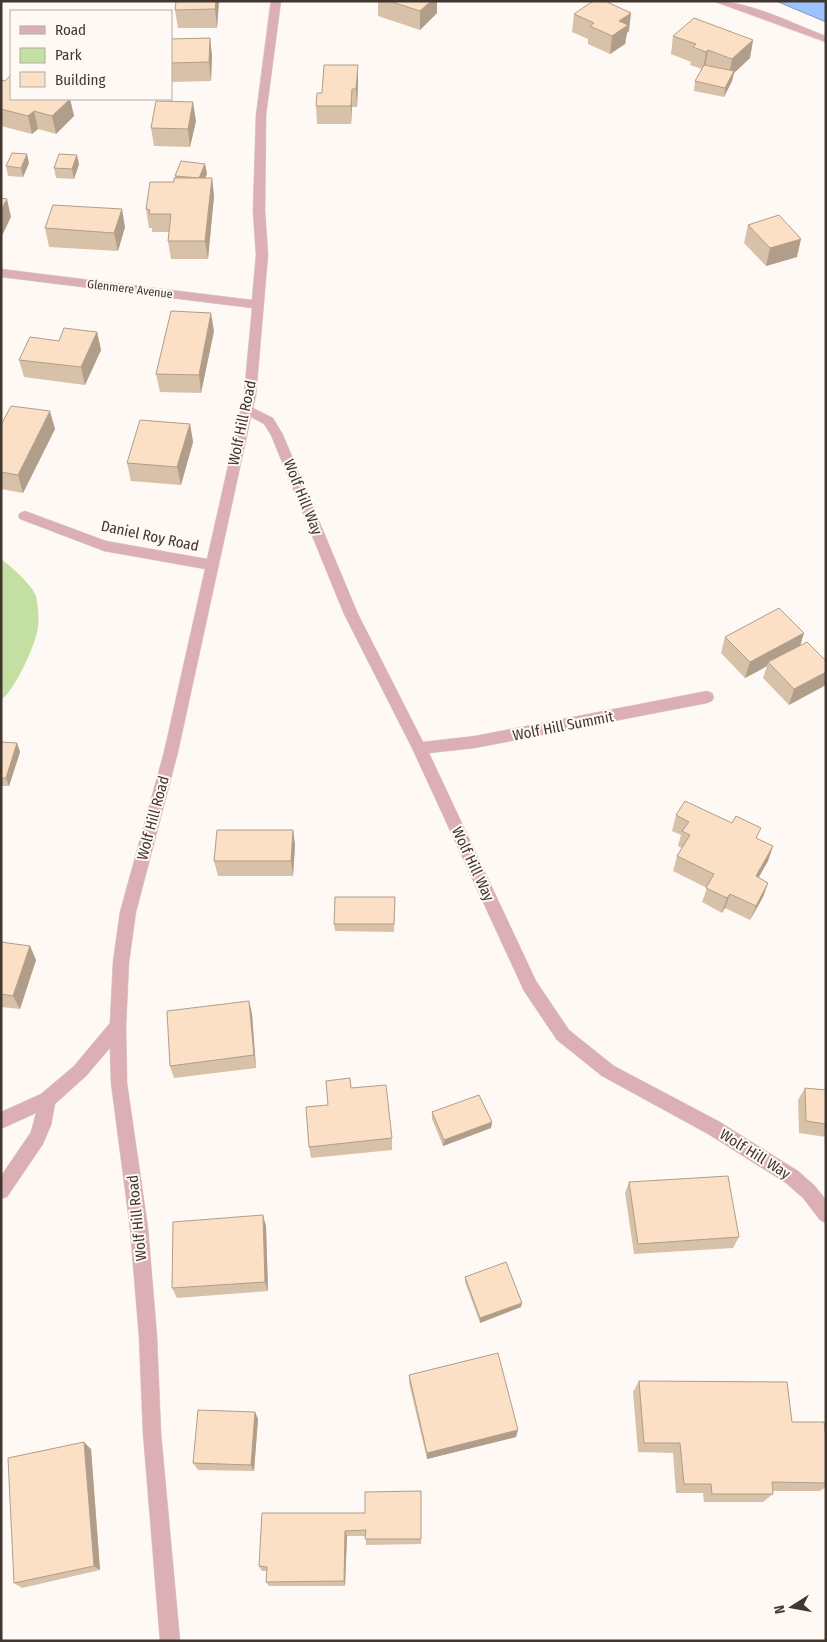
<svg xmlns="http://www.w3.org/2000/svg" width="827" height="1642" viewBox="0 0 827 1642" font-family="'Fira Sans Condensed',sans-serif">
	<style>
		.green { fill: #c3e0a2 }
		.water { fill: #9bc4fe; stroke: #809ac0 }
		.lines { fill: none; stroke-linecap: round; stroke-linejoin: round }
		.street-casing { stroke: #dcd6d0; stroke-width: 1 }
		.street { fill: #dbafb4; fill-rule: evenodd }
		.wall { fill: #d8c1a9 }
		.shaded-wall { fill: #b09d8a }
		.building { fill: #fbe0c5; stroke: #b09d8a }
		.labels { text-anchor: middle; stroke-width: 4; stroke-linejoin: round; paint-order: stroke }
		.far-street-label { font-size: 12px; fill: #41372e; stroke: #fef9f4 }
		.street-label { font-size: 15px; fill: #41372e; stroke: #fef9f4 }
	</style>
	<rect width="100%" height="100%" fill="#fef9f4"/>
	<!-- green -->
	<path class="green" d="M 1,559 C 11,566 32,585 36,596 C 38,604 39,619 38,627 C 36,644 15,690 1,700 Z"/>
	<!-- water -->
	<polygon class="water" points="777,1 826,1 826,22 776,1"/>
	<g class="lines">
		<defs>
			<g id="street">
				<polygon points="271,1 281,1 266,115 265,211 268,255 256,395 253,408 273,418 283,435 358,614 423,742 475,736 707,691 712,693 714,697 712,701 707,703 475,748 429,753 536,981 569,1030 614,1066 720,1122 798,1171 815,1186 826,1200 826,1223 820,1220 803,1198 786,1183 708,1134 602,1076 557,1040 524,991 412,748 344,614 271,435 264,424 251,417 178,752 136,912 129,962 126,1026 127,1083 148,1228 157,1337 161,1433 180,1641 160,1641 143,1433 139,1337 130,1228 111,1083 110,1048 86,1076 55,1104 51,1125 43,1144 7,1197 1,1199 1,1176 31,1132 36,1113 1,1129 1,1112 41,1094 74,1066 110,1023 113,962 120,912 164,752 205,569 104,551 20,519 18,516 20,513 25,511 106,541 207,559 244,395 252,308 1,277 1,269 252,300 256,255 253,211 256,115"/>
				<path d="M 713,1 C 750,1 791,23 826,36 L 826,42 Z"/>
			</g>
		</defs>
		<!-- street casing -->
		<use href="#street" class="street-casing"/>
		<!-- street -->
		<use href="#street" class="street"/>
	</g>
	<!-- wall -->
	<g class="wall">
		<polygon points="219,1 217,28 178,28 175,10"/>
		<polygon points="378,1 437,1 437,13 420,30 378,16"/>
		<polygon points="574,14 629,31 627,33 625,44 610,54 588,44 588,39 572,32"/>
		<polygon points="673,36 753,40 750,58 734,73 732,81 724,97 694,91 695,81 702,69 690,65 691,62 671,54"/>
		<polygon points="210,38 212,56 211,81 171,82 171,39"/>
		<polygon points="1,80 11,99 70,99 74,116 56,134 38,129 32,134 1,126"/>
		<polygon points="358,83 357,107 352,107 351,124 317,124 316,106 322,93"/>
		<polygon points="196,121 190,147 154,146 151,128"/>
		<polygon points="29,163 23,177 8,176 6,166"/>
		<polygon points="79,164 74,179 56,178 54,168"/>
		<polygon points="205,164 207,174 205,178 212,178 214,196 208,259 171,259 168,241 169,232 152,232 152,228 149,228 146,209 174,182 175,176"/>
		<polygon points="748,225 797,257 766,266 744,243"/>
		<polygon points="125,227 118,251 49,247 45,228"/>
		<polygon points="214,331 201,393 160,392 156,374"/>
		<polygon points="97,332 101,350 85,385 24,377 19,360 59,341"/>
		<polygon points="190,424 193,442 181,485 131,481 127,463"/>
		<polygon points="1,425 55,429 23,493 1,489"/>
		<polygon points="804,633 800,646 826,661 789,705 763,678 767,666 745,678 721,653 725,637"/>
		<polygon points="1,742 17,743 20,752 9,786 1,786"/>
		<polygon points="676,815 757,839 773,846 768,861 758,877 768,883 763,897 750,920 725,908 722,913 702,902 707,888 673,871 677,856 682,848 678,846 681,835 672,831"/>
		<polygon points="293,830 295,845 293,876 218,876 214,861"/>
		<polygon points="395,897 394,932 335,931 334,924"/>
		<polygon points="1,942 30,946 36,960 20,1009 1,1007"/>
		<polygon points="249,1001 252,1014 256,1068 174,1078 170,1066"/>
		<polygon points="351,1088 392,1138 392,1150 311,1158 309,1147 328,1105"/>
		<polygon points="805,1088 826,1090 826,1137 799,1133 798,1100"/>
		<polygon points="432,1112 492,1122 491,1128 443,1146 432,1119"/>
		<polygon points="629,1182 739,1237 733,1248 634,1254 625,1193"/>
		<polygon points="266,1226 268,1291 177,1298 172,1288"/>
		<polygon points="465,1277 521,1307 480,1323 465,1282"/>
		<polygon points="409,1375 516,1437 427,1459 409,1383"/>
		<polygon points="639,1381 792,1422 826,1440 826,1487 820,1491 772,1491 773,1494 763,1502 704,1502 703,1493 676,1493 673,1453 638,1452 633,1392"/>
		<polygon points="255,1412 258,1419 254,1471 198,1470 193,1463"/>
		<polygon points="91,1449 100,1570 22,1588 14,1583"/>
		<polygon points="421,1491 421,1544 366,1545 366,1536 347,1536 345,1586 269,1586 266,1582 267,1571 262,1571 259,1566 365,1513"/>
	</g>
	<!-- shaded-wall -->
	<g class="shaded-wall">
		<polygon points="216,1 219,1 217,28 215,9"/>
		<polygon points="431,1 437,1 437,13 420,30 420,11"/>
		<polygon points="631,13 629,31 627,33 625,44 610,54 612,36 619,21"/>
		<polygon points="210,38 212,56 211,81 209,62"/>
		<polygon points="753,40 750,58 734,73 732,81 724,97 725,88 729,77 732,59"/>
		<polygon points="708,50 705,68 703,70 706,52"/>
		<polygon points="358,65 358,83 357,107 356,89"/>
		<polygon points="352,89 352,107 351,124 351,106"/>
		<polygon points="70,99 74,116 56,134 52,116"/>
		<polygon points="193,102 196,121 190,147 188,129"/>
		<polygon points="34,111 38,129 32,134 28,116"/>
		<polygon points="27,154 29,163 23,177 21,168"/>
		<polygon points="77,155 79,164 74,179 72,169"/>
		<polygon points="205,164 207,174 200,189 199,179"/>
		<polygon points="212,178 214,196 208,259 205,241"/>
		<polygon points="7,199 11,217 1,238 1,210"/>
		<polygon points="122,209 125,227 118,251 114,233"/>
		<polygon points="801,239 797,257 766,266 770,248"/>
		<polygon points="211,313 214,331 201,393 199,375"/>
		<polygon points="97,332 101,350 85,385 81,367"/>
		<polygon points="50,411 55,429 23,493 18,475"/>
		<polygon points="190,424 193,442 181,485 177,467"/>
		<polygon points="804,633 799,649 768,662 767,666 745,678 750,662"/>
		<polygon points="826,672 826,685 789,705 794,689"/>
		<polygon points="17,743 20,752 9,786 6,778"/>
		<polygon points="293,830 295,845 293,876 291,861"/>
		<polygon points="773,846 768,861 751,891 756,876"/>
		<polygon points="768,883 763,897 750,920 756,906"/>
		<polygon points="730,894 725,908 722,913 727,898"/>
		<polygon points="30,946 36,960 20,1009 13,996"/>
		<polygon points="249,1001 252,1014 256,1068 254,1055"/>
		<polygon points="492,1122 491,1128 443,1146 444,1140"/>
		<polygon points="263,1215 266,1226 268,1291 265,1282"/>
		<polygon points="522,1303 521,1307 480,1323 480,1318"/>
		<polygon points="255,1412 258,1419 254,1471 251,1465"/>
		<polygon points="518,1430 516,1437 427,1459 427,1453"/>
		<polygon points="84,1442 91,1449 100,1570 94,1566"/>
		<polygon points="345,1531 347,1536 345,1586 344,1581"/>
	</g>
	<!-- building -->
	<g class="building">
		<polygon points="176,1 216,1 215,9 175,10"/>
		<polygon points="389,1 431,1 420,11"/>
		<polygon points="593,1 605,1 631,13 619,21 628,25 612,36 590,26 594,23 574,14"/>
		<polygon points="694,18 753,40 732,59 708,50 706,52 693,47 696,44 673,36"/>
		<polygon points="210,38 209,62 171,63 171,39"/>
		<polygon points="324,65 358,65 356,89 352,89 351,106 316,106 317,93 322,93"/>
		<polygon points="704,65 734,71 725,88 695,81"/>
		<polygon points="11,75 11,99 70,99 52,116 34,111 28,116 1,109 1,80 5,81"/>
		<polygon points="156,101 193,102 188,129 151,128"/>
		<polygon points="12,153 27,154 21,168 6,166"/>
		<polygon points="59,154 77,155 72,169 54,168"/>
		<polygon points="181,161 205,164 199,178 175,176"/>
		<polygon points="174,178 212,178 205,241 168,241 171,214 149,214 150,210 146,209 150,182 174,182"/>
		<polygon points="1,198 7,199 1,210"/>
		<polygon points="53,205 122,209 114,233 45,228"/>
		<polygon points="779,215 801,239 770,248 748,225"/>
		<polygon points="171,311 211,313 199,375 156,374"/>
		<polygon points="64,328 97,332 81,367 19,360 30,337 59,341"/>
		<polygon points="11,406 50,411 18,475 1,472 1,425"/>
		<polygon points="140,420 190,424 177,467 127,463"/>
		<polygon points="779,608 804,633 750,662 725,637"/>
		<polygon points="807,642 826,661 826,672 794,689 768,662"/>
		<polygon points="1,742 17,743 6,778 1,778"/>
		<polygon points="685,801 732,823 736,816 761,828 756,838 773,846 756,876 768,883 756,906 730,894 727,898 706,888 714,874 677,856 690,835 682,831 689,822 676,815"/>
		<polygon points="217,830 293,830 291,861 214,861"/>
		<polygon points="335,897 395,897 394,924 334,924"/>
		<polygon points="1,942 30,946 13,996 1,994"/>
		<polygon points="249,1001 254,1055 170,1066 167,1011"/>
		<polygon points="350,1078 351,1088 386,1085 392,1138 309,1147 306,1107 328,1105 326,1081"/>
		<polygon points="805,1088 826,1090 826,1124 806,1121"/>
		<polygon points="479,1095 492,1122 444,1140 432,1112"/>
		<polygon points="728,1176 739,1237 638,1244 629,1182"/>
		<polygon points="263,1215 265,1282 172,1288 173,1222"/>
		<polygon points="506,1262 522,1303 480,1318 465,1277"/>
		<polygon points="498,1353 518,1430 427,1453 409,1375"/>
		<polygon points="639,1381 787,1382 792,1422 824,1422 826,1440 826,1483 772,1482 773,1494 712,1494 711,1484 684,1484 680,1443 644,1443"/>
		<polygon points="198,1410 255,1412 251,1465 193,1463"/>
		<polygon points="84,1442 94,1566 14,1583 8,1458"/>
		<polygon points="421,1491 421,1539 365,1539 366,1530 345,1531 344,1581 266,1582 267,1567 259,1566 262,1513 365,1513 365,1492"/>
	</g>
	<g class="labels">
		<!-- far-street labels -->
		<g class="far-street-label">
			<text transform="translate(130 289) rotate(7)" y="4">Glenmere Avenue</text>
		</g>
		<!-- street labels -->
		<g class="street-label">
			<text transform="translate(242 423) rotate(-78)" y="5">Wolf Hill Road</text>
			<text transform="translate(303 497) rotate(68)" y="5">Wolf Hill Way</text>
			<text transform="translate(150 536) rotate(12)" y="5">Daniel Roy Road</text>
			<text transform="translate(563 726) rotate(-11)" y="5">Wolf Hill Summit</text>
			<text transform="translate(153 818) rotate(-75)" y="5">Wolf Hill Road</text>
			<text transform="translate(473 864) rotate(65)" y="5">Wolf Hill Way</text>
			<text transform="translate(755 1154) rotate(32)" y="5">Wolf Hill Way</text>
			<text transform="translate(137 1218) rotate(-96)" y="5">Wolf Hill Road</text>
		</g>
	</g>
	<!-- border -->
	<rect width="827" height="1642" fill="none" stroke="#41372e" stroke-width="5"/>
	<!-- legend -->
	<rect x="10" y="10" width="162" height="90" fill="#fef9f4" stroke="#b2aba5"/>
	<rect x="20" y="26" width="25" height="8" fill="#dbafb4" stroke="#b2aba5"/>
	<text x="55" y="35" font-size="15" fill="#41372e">Road</text>
	<rect x="20" y="48" width="25" height="15" fill="#c3e0a2" stroke="#b2aba5"/>
	<text x="55" y="60" font-size="15" fill="#41372e">Park</text>
	<rect x="20" y="72" width="25" height="15" fill="#fbe0c5" stroke="#b2aba5"/>
	<text x="55" y="85" font-size="15" fill="#41372e">Building</text>
	<!-- north arrow -->
	<g transform="translate(792 1607) rotate(259)" stroke="#fef9f4" stroke-width="4" paint-order="stroke">
	<path d="M0-4L9 19L0 12L-9 19Z" fill="#41372e"/>
	<text y="-8" font-size="14" font-weight="bold" text-anchor="middle" fill="#41372e">N</text>
	</g>
</svg>
